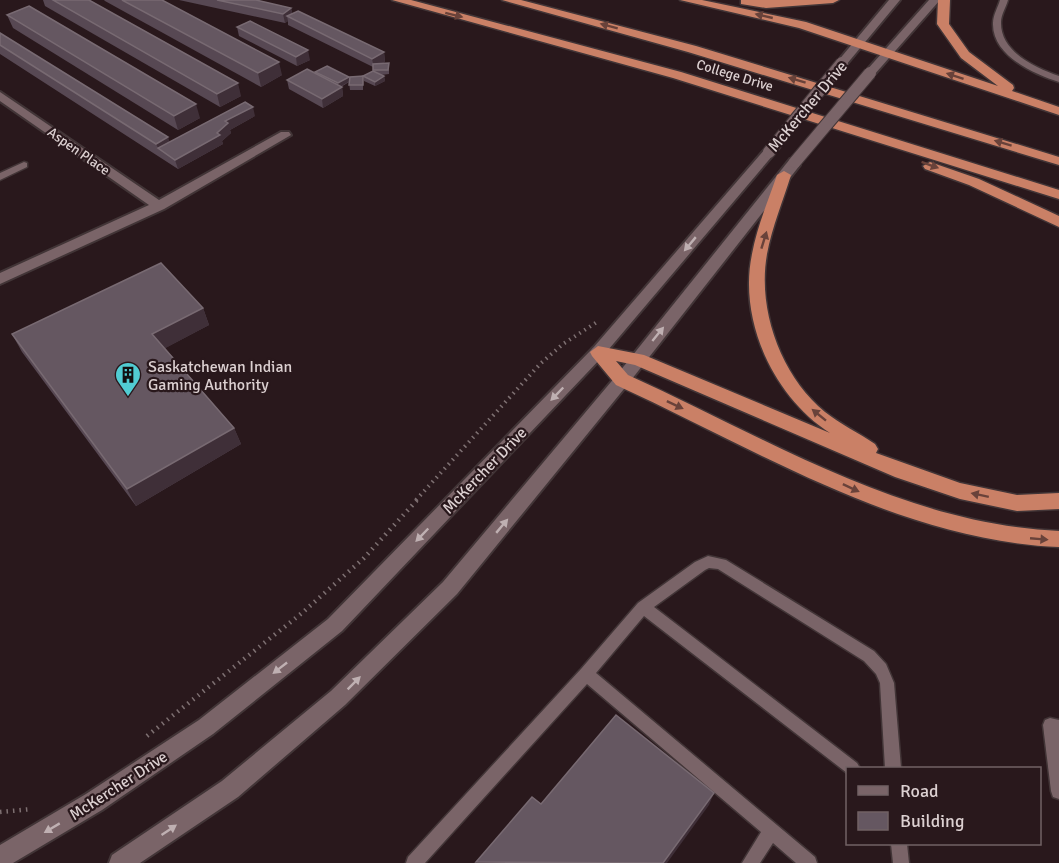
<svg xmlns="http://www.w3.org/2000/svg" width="1059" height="863" viewBox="0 0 1059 863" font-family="Signika,sans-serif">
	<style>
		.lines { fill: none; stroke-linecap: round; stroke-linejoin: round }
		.service-casing { stroke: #423537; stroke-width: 3 }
		.minor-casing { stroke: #423537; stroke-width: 4 }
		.tertiary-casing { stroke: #423537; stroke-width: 4 }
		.secondary-casing { stroke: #423537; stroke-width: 4 }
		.motorway-casing { stroke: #423537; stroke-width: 3 }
		.path-far1 { stroke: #7e7072; stroke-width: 4; stroke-dasharray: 1.5 4.5; stroke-linecap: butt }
		.path { stroke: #7e7072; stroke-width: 4.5; stroke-dasharray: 1.5 5; stroke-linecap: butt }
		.service { fill: #7a6468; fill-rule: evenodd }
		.minor { fill: #7a6468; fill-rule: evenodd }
		.tertiary { fill: #7a6468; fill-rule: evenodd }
		.secondary { fill: #7a6468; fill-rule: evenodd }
		.motorway { fill: #ca8066; fill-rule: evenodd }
		.secondary-bridge-casing { stroke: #423537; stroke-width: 14; stroke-linecap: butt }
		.secondary-bridge { stroke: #7a6468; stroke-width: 12 }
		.wall { fill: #574853 }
		.shaded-wall { fill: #3f2f38 }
		.building { fill: #655761; stroke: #786a72; stroke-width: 1.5 }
		.oneway { fill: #69423a }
		.oneway2 { fill: #bfb0b2 }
		.labels { text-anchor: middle; stroke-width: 4.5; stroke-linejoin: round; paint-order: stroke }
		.far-street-label { font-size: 14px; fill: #dcd0d1; stroke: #29181c }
		.street-label { font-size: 16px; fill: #dcd0d1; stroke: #29181c }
		.poi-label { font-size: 16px; fill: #dcd0d1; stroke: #29181c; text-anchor: start }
	</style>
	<rect width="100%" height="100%" fill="#29181c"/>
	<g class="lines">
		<defs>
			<g id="service">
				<path d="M 1000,0 L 1008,0 C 1006,7 1001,15 1001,22 C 1000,52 1036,68 1059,76 L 1059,82 C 1033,74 992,55 993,23 C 993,15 998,7 1000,0 Z"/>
				<polygon points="24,162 27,163 27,167 0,180 0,173"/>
				<polygon points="708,556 726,560 874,651 886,664 894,683 901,768 885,768 880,683 876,674 864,661 718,569 709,568 705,570 654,607 857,763 860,768 848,768 847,773 644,616 596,673 815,857 817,863 796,863 773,843 760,863 742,863 761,832 587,684 425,863 406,863 408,857 581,669 638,603 695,562"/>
				<polygon points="1050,718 1059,720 1059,799 1053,797 1051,791 1043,725 1045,720"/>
				<polygon points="891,844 907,844 909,863 893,863"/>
			</g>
			<polygon id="minor" points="0,92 159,200 281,132 289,132 291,135 164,209 0,284 0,273 149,205 0,101"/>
			<g id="tertiary">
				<polygon points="598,346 606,352 603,356 342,631 213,734 102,810 13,863 0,863 0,845 86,794 199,720 328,619 593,348"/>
				<polygon points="622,374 628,376 630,380 628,384 457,594 345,705 238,797 140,863 109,863 112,855 222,781 331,691 443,582 616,376"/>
			</g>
			<g id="secondary">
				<polygon points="889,0 900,0 846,65 838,65 838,61"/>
				<polygon points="929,0 940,0 874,75 866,75 866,71"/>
				<polygon points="769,148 775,152 773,155 603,356 593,356 590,352 593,348 765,149"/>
				<polygon points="795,158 800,159 800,165 628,384 616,384 614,380 616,376 790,159"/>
			</g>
			<g id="motorway">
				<polygon points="392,0 411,0 681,72 1059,190 1059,199 673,78"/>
				<polygon points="502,0 521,0 696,46 1059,157 1059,165 688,52"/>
				<polygon points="680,0 702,0 806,22 998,86 961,58 937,24 938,0 950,0 949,24 969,52 1013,85 1014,88 1012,91 1059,107 1059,115 799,28"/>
				<polygon points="741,0 839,0 833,3 766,8 741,4"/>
				<polygon points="930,162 979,179 1059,216 1059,227 969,185 925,169 923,166"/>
				<path d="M 784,171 L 791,175 C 783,201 772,227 767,254 C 757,310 781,376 825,412 C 840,424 859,433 875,444 L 878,449 L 876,453 L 960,483 L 1017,495 L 1059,493 L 1059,509 L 1017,511 L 960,499 L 895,477 L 635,365 L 616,361 L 628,375 C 767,438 903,524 1059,531 L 1059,547 C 899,540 758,450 616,385 L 592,356 L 590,352 L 598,346 L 644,355 L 830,433 C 774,397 738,321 752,254 C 757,227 768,201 777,175 Z"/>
			</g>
		</defs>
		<!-- service casing -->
		<use href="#service" class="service-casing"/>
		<!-- minor casing -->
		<use href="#minor" class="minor-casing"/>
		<!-- tertiary casing -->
		<use href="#tertiary" class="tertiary-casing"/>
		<!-- secondary casing -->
		<use href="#secondary" class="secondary-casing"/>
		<!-- motorway casing -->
		<use href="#motorway" class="motorway-casing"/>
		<!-- path-far1 -->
		<polyline class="path-far1" points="416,500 541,363 563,344 597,322"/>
		<!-- path -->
		<g class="path">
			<polyline points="147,736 302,613 364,558 418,499"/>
			<polyline points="0,812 32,809"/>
		</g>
		<!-- service -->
		<use href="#service" class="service"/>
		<!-- minor -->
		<use href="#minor" class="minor"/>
		<!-- tertiary -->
		<use href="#tertiary" class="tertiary"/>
		<!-- secondary -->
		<use href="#secondary" class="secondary"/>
		<!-- motorway -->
		<use href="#motorway" class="motorway"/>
		<defs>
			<g id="secondary-bridge">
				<polyline points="769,152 842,63"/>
				<polyline points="795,162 870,73"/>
			</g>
		</defs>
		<!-- secondary-bridge casing -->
		<use href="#secondary-bridge" class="secondary-bridge-casing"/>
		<!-- secondary-bridge -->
		<use href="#secondary-bridge" class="secondary-bridge"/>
	</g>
	<!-- wall -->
	<g class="wall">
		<polygon points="43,0 89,0 241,96 220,107 45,6"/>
		<polygon points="104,0 162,0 282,75 261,87 105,1"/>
		<polygon points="179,0 256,0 291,8 292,13 384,52 385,62 382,63 389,63 389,74 381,75 384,76 385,81 375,86 364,81 363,76 373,71 373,67 288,25 288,21 285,23"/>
		<polygon points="7,15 200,118 178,130 13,28"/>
		<polygon points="237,27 310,60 297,66 239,36"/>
		<polygon points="0,33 170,142 255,116 230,130 231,133 222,141 223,144 178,169 0,54"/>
		<polygon points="315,72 349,77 363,76 363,90 350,90 349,82 341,87 342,87 343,96 323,108 289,89 287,80 316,74"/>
		<polygon points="203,308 209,325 165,348 234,428 241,444 136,506 22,352 12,334"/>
	</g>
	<!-- shaded-wall -->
	<g class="shaded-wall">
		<polygon points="291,8 293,16 287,16 288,21 285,23 283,14"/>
		<polygon points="308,50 310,60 297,66 296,57"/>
		<polygon points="384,52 385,62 374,68 372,59"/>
		<polygon points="279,62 282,75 261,87 258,73"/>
		<polygon points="384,76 385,81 375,86 375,82"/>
		<polygon points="349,77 350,81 338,88 338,83"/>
		<polygon points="238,83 241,96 220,107 217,94"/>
		<polygon points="342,87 343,96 323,108 322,99"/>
		<polygon points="196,104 200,118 178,130 174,116"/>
		<polygon points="253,107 255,116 230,130 231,133 222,141 223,144 178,169 175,160 217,133 225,121"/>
		<polygon points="168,137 173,151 158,148 156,144"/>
		<polygon points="203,308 209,325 160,351 152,334"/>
		<polygon points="234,428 241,444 136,506 127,489"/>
		<polygon points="714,793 709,805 667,863 663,863"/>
	</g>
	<!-- building -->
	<g class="building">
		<polygon points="53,0 89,0 238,83 217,94"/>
		<polygon points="122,0 162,0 279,62 258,73"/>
		<polygon points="217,0 256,0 291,8 283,14"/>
		<polygon points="29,6 196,104 174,116 7,15"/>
		<polygon points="298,11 384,52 372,59 287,16"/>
		<polygon points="250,21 308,50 296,57 237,27"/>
		<polygon points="0,33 168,137 156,144 0,45"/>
		<polygon points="389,63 388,70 373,70 373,64"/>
		<polygon points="327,66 349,77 338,83 315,72"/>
		<polygon points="307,69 342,87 322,99 287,80"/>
		<polygon points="373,71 384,76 375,82 363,76"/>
		<polygon points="363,76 363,85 349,85 350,77"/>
		<polygon points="245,102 253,107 225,121 228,123 217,133 220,135 175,160 158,148"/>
		<polygon points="161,263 203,308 152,334 234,428 127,489 12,334"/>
		<polygon points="616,715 714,793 663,863 476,862 532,797 541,804"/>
	</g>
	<!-- one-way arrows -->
	<defs><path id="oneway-solid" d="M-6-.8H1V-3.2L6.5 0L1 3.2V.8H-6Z" transform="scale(1.5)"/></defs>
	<g class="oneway">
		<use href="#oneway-solid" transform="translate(454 15) rotate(14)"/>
		<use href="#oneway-solid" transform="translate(764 16) rotate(-167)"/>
		<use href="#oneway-solid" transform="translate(609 26) rotate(-165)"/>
		<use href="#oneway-solid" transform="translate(955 76) rotate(-162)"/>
		<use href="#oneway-solid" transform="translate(797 80) rotate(-163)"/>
		<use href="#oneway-solid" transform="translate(1003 143) rotate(-163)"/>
		<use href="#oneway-solid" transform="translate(930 165) rotate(20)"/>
		<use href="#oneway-solid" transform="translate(764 240) rotate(-73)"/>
		<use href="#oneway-solid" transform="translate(675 405) rotate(25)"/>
		<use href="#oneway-solid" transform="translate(819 415) rotate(-141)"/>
		<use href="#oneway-solid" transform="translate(851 488) rotate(25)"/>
		<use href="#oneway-solid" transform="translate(980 495) rotate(-168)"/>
		<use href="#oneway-solid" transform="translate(1039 539) rotate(5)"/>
	</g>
	<g class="oneway2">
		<use href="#oneway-solid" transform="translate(690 244) rotate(130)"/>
		<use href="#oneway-solid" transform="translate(658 334) rotate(-51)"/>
		<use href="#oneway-solid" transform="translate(557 394) rotate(134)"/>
		<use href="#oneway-solid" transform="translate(502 526) rotate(-50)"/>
		<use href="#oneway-solid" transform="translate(422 535) rotate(134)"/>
		<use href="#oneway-solid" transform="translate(280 668) rotate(142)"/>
		<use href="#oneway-solid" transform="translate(354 683) rotate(-45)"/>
		<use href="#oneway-solid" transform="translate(52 828) rotate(149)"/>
		<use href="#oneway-solid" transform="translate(169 830) rotate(-34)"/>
	</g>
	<!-- icons -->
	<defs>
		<symbol id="building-pin" viewBox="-11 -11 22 30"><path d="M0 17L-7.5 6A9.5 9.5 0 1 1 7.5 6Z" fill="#51ccd2" stroke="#29181c"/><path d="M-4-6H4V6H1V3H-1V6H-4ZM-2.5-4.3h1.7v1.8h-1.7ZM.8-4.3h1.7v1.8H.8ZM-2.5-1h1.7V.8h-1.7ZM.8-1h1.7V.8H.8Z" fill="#111"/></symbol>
	</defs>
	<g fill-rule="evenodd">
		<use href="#building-pin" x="113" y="360" width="30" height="40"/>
	</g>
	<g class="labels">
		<!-- far-street labels -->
		<g class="far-street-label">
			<text transform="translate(735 75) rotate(17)" y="5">College Drive</text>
			<text transform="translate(79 151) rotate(35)" y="5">Aspen Place</text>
		</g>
		<!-- street labels -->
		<g class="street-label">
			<text transform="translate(807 106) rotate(-50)" y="6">McKercher Drive</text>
			<text transform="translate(484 470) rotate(-46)" y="6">McKercher Drive</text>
			<text transform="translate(118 785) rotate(-33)" y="6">McKercher Drive</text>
		</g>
		<!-- poi labels -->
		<g class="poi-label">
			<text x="148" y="372">Saskatchewan Indian<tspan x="148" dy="18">Gaming Authority</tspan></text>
		</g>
	</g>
	<!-- legend -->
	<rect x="846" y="767" width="195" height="78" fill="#29181c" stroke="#716264" stroke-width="1.5"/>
	<rect x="858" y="786" width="30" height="9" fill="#7a6468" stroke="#716264" stroke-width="1.5"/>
	<text x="900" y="797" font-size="18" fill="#dcd0d1">Road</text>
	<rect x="858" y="812" width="30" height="18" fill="#655761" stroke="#716264" stroke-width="1.5"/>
	<text x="900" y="827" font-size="18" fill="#dcd0d1">Building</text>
</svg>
